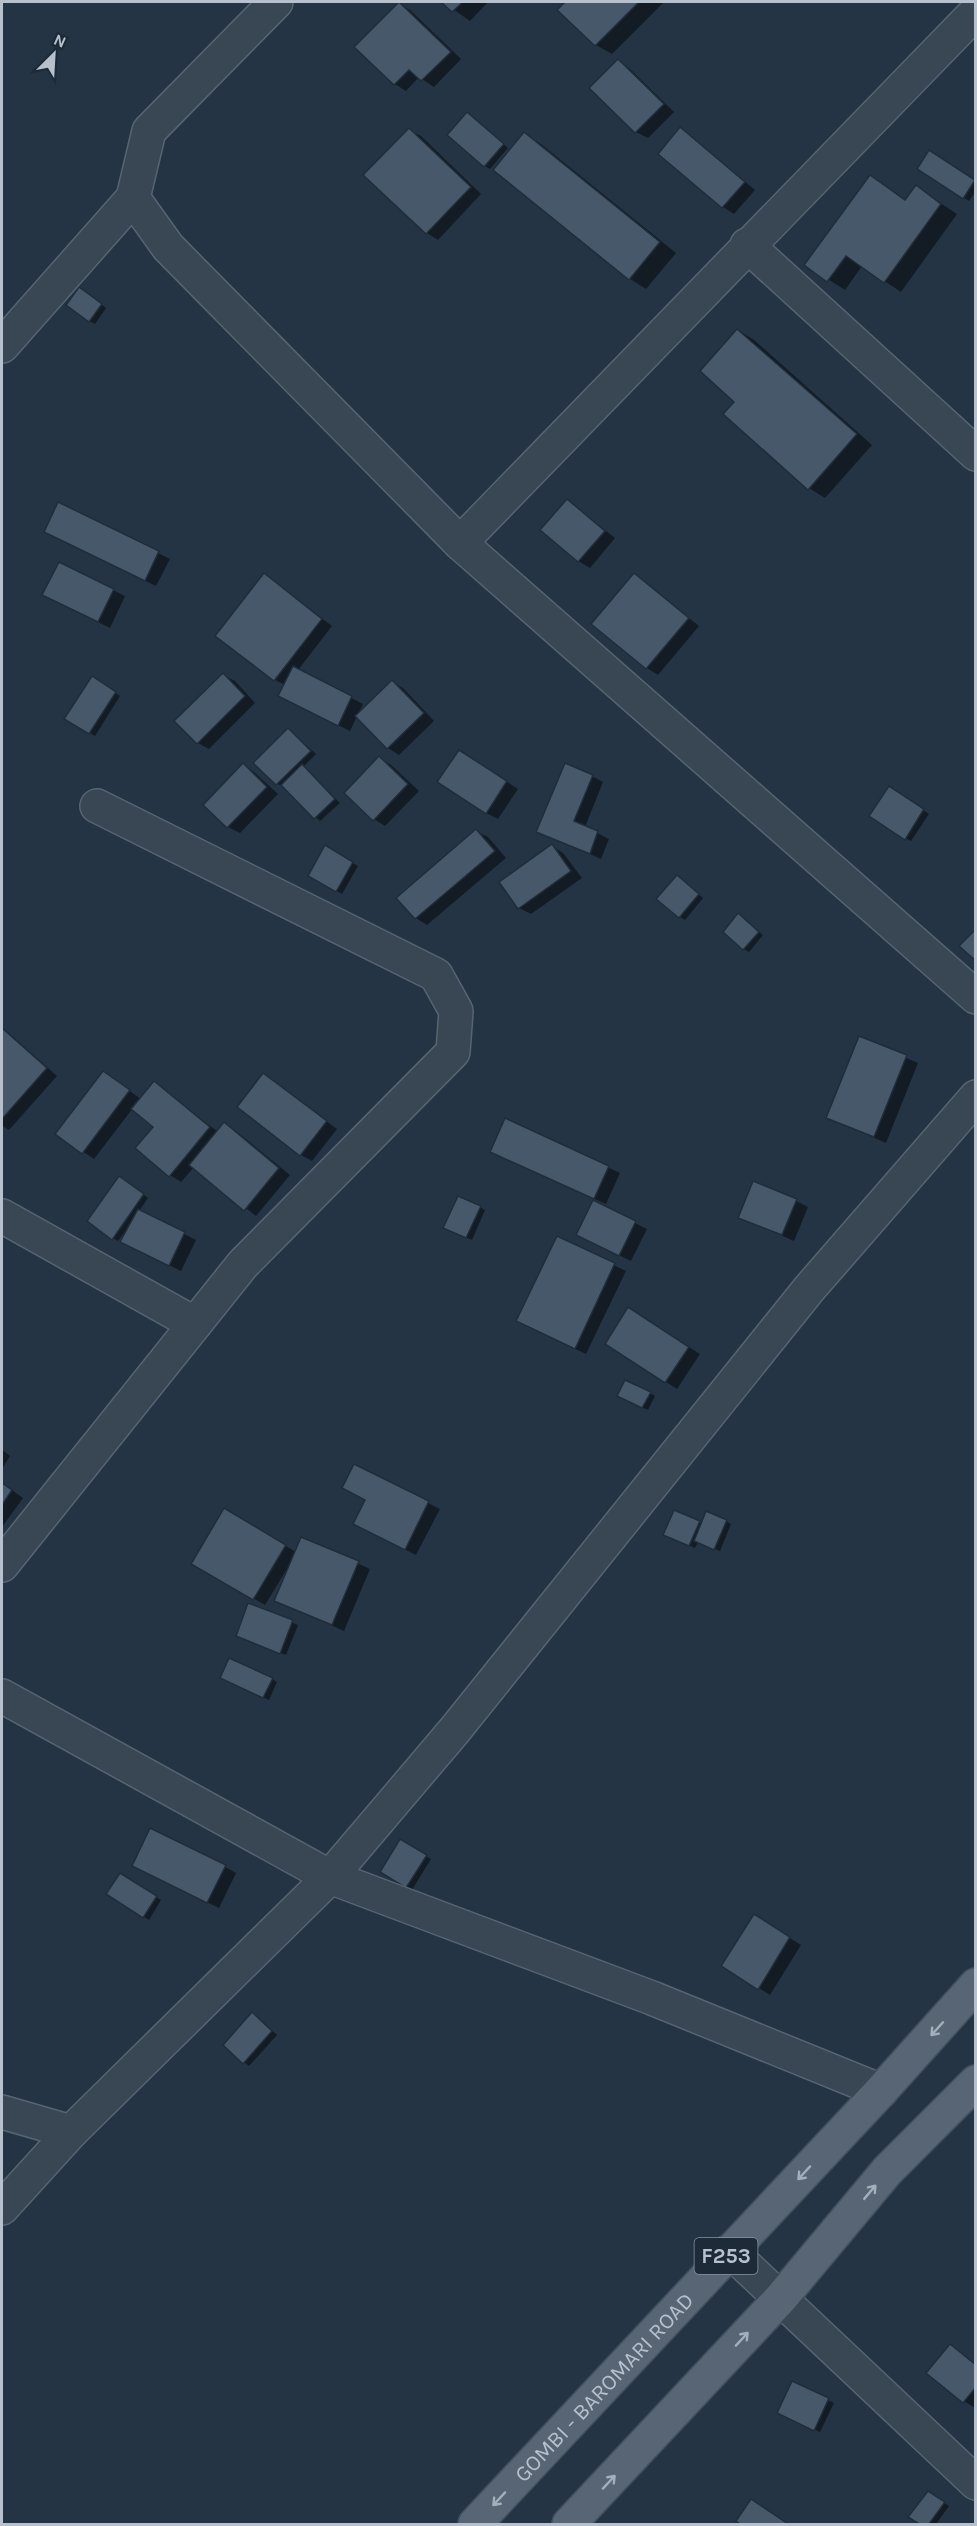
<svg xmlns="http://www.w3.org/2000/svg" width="977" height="2526" viewBox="0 0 977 2526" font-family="Karla,sans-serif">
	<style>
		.shadow { fill: #0007 }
		.building { fill: #48586b; stroke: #1f2d3b; stroke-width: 1.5 }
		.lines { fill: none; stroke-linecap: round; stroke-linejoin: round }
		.street-casing { stroke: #576471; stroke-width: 36 }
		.primary-casing { stroke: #424f5d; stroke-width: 36 }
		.street { stroke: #394654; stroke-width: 33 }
		.primary { stroke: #576574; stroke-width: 33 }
		.oneway { stroke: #a3afbb }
		.labels { text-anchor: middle; stroke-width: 5; stroke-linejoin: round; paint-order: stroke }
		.shield { fill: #1d2b39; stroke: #8894a1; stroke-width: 1.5 }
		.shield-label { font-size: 21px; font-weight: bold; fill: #b6c1cd }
		.street-label { font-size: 22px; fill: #b6c1cd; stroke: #1d2b39 }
	</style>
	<rect width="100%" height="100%" fill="#243444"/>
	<!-- shadow -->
	<g class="shadow">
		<polygon points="443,2 488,2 470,21"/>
		<polygon points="567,2 664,2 612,54 596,45 560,9"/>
		<polygon points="399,4 410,10 461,59 434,87 419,77 406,91 395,84"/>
		<polygon points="618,61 629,68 674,112 648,138 636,132"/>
		<polygon points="467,114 508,148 490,169 485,166"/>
		<polygon points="681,129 755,190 734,214 723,207"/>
		<polygon points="409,130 421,136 481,194 438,240 427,233 366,175"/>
		<polygon points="524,134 541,144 676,253 646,289 630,279 495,170"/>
		<polygon points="930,152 976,181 976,191 969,201 919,169"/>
		<polygon points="870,177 907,201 916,187 957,214 901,292 862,266 845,290 806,265"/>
		<polygon points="85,292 106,308 95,324 89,321"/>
		<polygon points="738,330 754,340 872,445 825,498 809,488 736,401"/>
		<polygon points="568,501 615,538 590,568 578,561"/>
		<polygon points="59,504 170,559 156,586 57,538"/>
		<polygon points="59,564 125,596 110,628 56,601"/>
		<polygon points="264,575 332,626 298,670 363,704 358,715 392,682 403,688 434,721 399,755 388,748 357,716 350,731 291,702 285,685 275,680"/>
		<polygon points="635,575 699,626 658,675 647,668"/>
		<polygon points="223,675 235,681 255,703 209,749 198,743"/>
		<polygon points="92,678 120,696 95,736 66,718"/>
		<polygon points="289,730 316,754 303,767 340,803 320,821 284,786 277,784 256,763"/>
		<polygon points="380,758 391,765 419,791 385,826 374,819"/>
		<polygon points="470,758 518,789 498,819 486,813"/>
		<polygon points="243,765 254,772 278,794 240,833 228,827 205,805"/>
		<polygon points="592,776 603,782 585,827 609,839 601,859 538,831"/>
		<polygon points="895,791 929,814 911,841 905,838"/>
		<polygon points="476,831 488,837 506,858 427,925 416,918 398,898"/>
		<polygon points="552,846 563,853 582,878 531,914 519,908"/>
		<polygon points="326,847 358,866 342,894 310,875"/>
		<polygon points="682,880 703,898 685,920 680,917"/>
		<polygon points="738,915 763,935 749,952 744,949"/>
		<polygon points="2,1027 57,1076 9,1130 2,1126"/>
		<polygon points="860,1038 918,1063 886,1143 828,1117"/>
		<polygon points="104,1073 141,1099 155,1083 218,1132 224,1124 236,1131 290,1175 256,1216 194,1167 181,1182 170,1175 155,1127 133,1108 94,1159 57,1134"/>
		<polygon points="264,1075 337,1129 312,1161 301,1155"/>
		<polygon points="506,1120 620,1173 606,1204 503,1158"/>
		<polygon points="125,1181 148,1198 139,1211 196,1240 181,1271 134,1248 127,1229 118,1241 113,1238"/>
		<polygon points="796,1201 808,1207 794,1241 740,1217"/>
		<polygon points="593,1202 647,1229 631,1261 589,1241"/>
		<polygon points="480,1207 485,1210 472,1240 450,1230"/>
		<polygon points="557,1238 626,1271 586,1354 529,1327"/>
		<polygon points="640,1316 700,1354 677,1389 607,1344"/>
		<polygon points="650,1393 655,1396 648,1410 624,1399"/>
		<polygon points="2,1450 10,1456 2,1469"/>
		<polygon points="355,1466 440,1509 416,1555 366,1530 367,1500"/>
		<polygon points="2,1483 23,1498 2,1527"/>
		<polygon points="225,1510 296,1552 302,1538 370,1569 344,1631 276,1600 287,1569 265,1605 193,1564"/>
		<polygon points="675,1512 702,1524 726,1521 731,1524 720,1551 698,1542 695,1548 670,1537"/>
		<polygon points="249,1605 298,1625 286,1655 237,1636"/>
		<polygon points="272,1679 277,1682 269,1700 227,1680"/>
		<polygon points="401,1841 431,1859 412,1890 382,1871"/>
		<polygon points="225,1867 236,1873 219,1908 145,1872"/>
		<polygon points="120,1875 161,1900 149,1920 108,1894"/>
		<polygon points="766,1923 801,1945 770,1995 759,1988"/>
		<polygon points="257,2017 277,2035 249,2066 244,2062"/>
		<polygon points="950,2346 976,2364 975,2408 964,2401"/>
		<polygon points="793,2383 834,2403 820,2432 784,2415"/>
		<polygon points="934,2496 949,2506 936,2524 921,2524 910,2517"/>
		<polygon points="763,2508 787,2524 743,2524 738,2521"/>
	</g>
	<!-- building -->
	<g class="building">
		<polygon points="399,2 451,52 421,81 409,70 394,85 354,47"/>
		<polygon points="441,2 463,2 452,12"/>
		<polygon points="565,2 639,2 595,46 557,10"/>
		<polygon points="618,59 664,104 635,133 589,88"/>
		<polygon points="467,112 504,144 484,167 447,135"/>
		<polygon points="680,127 745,182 722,208 658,154"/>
		<polygon points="409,128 471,187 426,234 363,175"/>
		<polygon points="524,132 660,242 629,280 493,170"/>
		<polygon points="929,150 975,180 963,199 917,169"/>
		<polygon points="870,175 905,200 916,185 941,204 884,283 846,256 827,282 804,265"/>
		<polygon points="79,287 102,304 89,322 66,305"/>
		<polygon points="737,329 857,434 808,490 723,414 734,402 700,371"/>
		<polygon points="567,499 605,531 578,562 540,530"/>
		<polygon points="58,502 159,551 145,581 44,532"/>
		<polygon points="59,562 114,589 98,622 42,595"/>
		<polygon points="264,573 322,619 274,681 215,636"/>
		<polygon points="634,573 689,618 646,669 591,624"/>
		<polygon points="293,666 352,696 338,726 278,696"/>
		<polygon points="223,673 245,696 197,744 174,721"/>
		<polygon points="92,676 116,692 89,734 64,719"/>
		<polygon points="392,680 424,713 387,749 355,716"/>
		<polygon points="288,728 311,751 276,785 253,763"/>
		<polygon points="459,750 507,781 486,814 437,782"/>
		<polygon points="379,756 408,784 373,821 344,793"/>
		<polygon points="243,763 267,787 227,828 203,805"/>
		<polygon points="565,763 593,775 574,821 598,831 590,854 536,832"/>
		<polygon points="302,764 335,799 314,819 281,785"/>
		<polygon points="889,786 924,809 905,840 869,816"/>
		<polygon points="476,829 495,851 415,919 396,898"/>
		<polygon points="552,844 571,871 518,909 499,882"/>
		<polygon points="325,845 353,862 336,892 308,876"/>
		<polygon points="677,875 699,894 679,918 656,899"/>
		<polygon points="738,913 759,932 743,950 723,932"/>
		<polygon points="976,929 976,961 959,946"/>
		<polygon points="2,1028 47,1068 2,1119"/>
		<polygon points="859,1036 907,1055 874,1137 826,1118"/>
		<polygon points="103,1071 130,1090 82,1154 55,1134"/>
		<polygon points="263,1073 327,1121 300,1156 237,1107"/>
		<polygon points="154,1081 210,1127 169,1177 135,1148 153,1127 131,1109"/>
		<polygon points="505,1118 609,1166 594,1199 490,1152"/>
		<polygon points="224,1122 279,1168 244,1211 189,1165"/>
		<polygon points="119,1176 144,1194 112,1240 87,1221"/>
		<polygon points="753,1181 797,1199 782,1235 738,1218"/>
		<polygon points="458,1196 481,1206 466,1238 443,1228"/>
		<polygon points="593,1200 636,1221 619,1256 576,1235"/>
		<polygon points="138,1209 185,1232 169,1266 120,1242"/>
		<polygon points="557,1236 615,1263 575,1349 516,1321"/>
		<polygon points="628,1307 689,1347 665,1383 605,1344"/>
		<polygon points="625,1380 651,1392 642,1408 617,1396"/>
		<polygon points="354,1464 429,1501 405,1550 353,1524 365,1500 342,1488"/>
		<polygon points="2,1483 12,1490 2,1505"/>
		<polygon points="224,1508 286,1545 253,1600 191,1564"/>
		<polygon points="674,1510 700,1521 689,1546 663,1535"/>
		<polygon points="706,1511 727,1520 714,1550 694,1541"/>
		<polygon points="301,1537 359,1561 332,1625 274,1601"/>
		<polygon points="248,1603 293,1620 280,1654 236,1636"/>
		<polygon points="229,1658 273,1678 263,1698 220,1678"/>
		<polygon points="150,1828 226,1865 207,1903 132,1866"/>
		<polygon points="400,1839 427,1855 406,1888 380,1872"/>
		<polygon points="120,1873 157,1896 143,1918 106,1894"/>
		<polygon points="754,1914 790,1937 758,1990 721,1966"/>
		<polygon points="252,2012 272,2031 243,2064 223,2045"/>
		<polygon points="950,2344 976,2365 976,2387 963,2403 926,2373"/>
		<polygon points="792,2381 829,2398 814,2431 777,2413"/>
		<polygon points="928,2491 945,2502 929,2524 919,2524 908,2517"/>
		<polygon points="751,2499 788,2524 740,2524 736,2521"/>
	</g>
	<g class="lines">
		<defs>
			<g id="street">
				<polyline points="276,2 149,131 133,198 168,247 460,543 976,997"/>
				<polyline points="747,245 976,454"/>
				<polyline points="2,346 133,198"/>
				<polyline points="460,543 976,12"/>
				<polyline points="2,1216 195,1324"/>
				<polyline points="2,1565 243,1264 453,1052 456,1011 436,975 97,806"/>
				<polyline points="2,1696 330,1877 652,1998 881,2091"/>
				<polyline points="2,2112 71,2132"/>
				<polyline points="2,2208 71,2132 330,1877 454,1731 809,1289 976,1097"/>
				<polyline points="730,2251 976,2483"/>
			</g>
			<g id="primary">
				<path id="s1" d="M 475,2524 L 881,2091 L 976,1985"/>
				<polyline points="569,2524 781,2298 887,2171 976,2082"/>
			</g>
		</defs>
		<!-- street casing -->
		<use href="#street" class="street-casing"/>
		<!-- primary casing -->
		<use href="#primary" class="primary-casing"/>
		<!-- street -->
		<use href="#street" class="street"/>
		<!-- primary -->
		<use href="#primary" class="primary"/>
	</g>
	<!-- one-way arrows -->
	<defs><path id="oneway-shaft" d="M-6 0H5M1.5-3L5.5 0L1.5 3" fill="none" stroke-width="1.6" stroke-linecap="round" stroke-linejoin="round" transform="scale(1.5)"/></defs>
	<g class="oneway">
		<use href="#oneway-shaft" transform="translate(937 2029) rotate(132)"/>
		<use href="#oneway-shaft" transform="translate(804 2173) rotate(133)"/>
		<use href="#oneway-shaft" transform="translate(870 2192) rotate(-50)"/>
		<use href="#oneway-shaft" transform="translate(742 2339) rotate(-47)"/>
		<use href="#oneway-shaft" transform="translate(609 2482) rotate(-47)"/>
		<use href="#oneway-shaft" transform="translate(499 2499) rotate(133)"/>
	</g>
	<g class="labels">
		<!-- shield labels -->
		<rect class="shield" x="694.5" y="2238" width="63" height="36" rx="4.5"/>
		<g class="shield-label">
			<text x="726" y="2263">F253</text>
		</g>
		<!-- street labels -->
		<g class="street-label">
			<text dy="8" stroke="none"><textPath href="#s1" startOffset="188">GOMBI - BAROMARI ROAD</textPath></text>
		</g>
	</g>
	<!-- border -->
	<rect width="977" height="2526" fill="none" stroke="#b6c1cd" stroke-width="6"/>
	<!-- north arrow -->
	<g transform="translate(54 54) rotate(24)" stroke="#1d2b39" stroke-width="4.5" paint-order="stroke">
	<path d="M0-4.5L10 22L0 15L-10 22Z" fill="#b6c1cd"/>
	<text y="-9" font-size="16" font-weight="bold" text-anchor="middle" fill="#b6c1cd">N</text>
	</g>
</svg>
